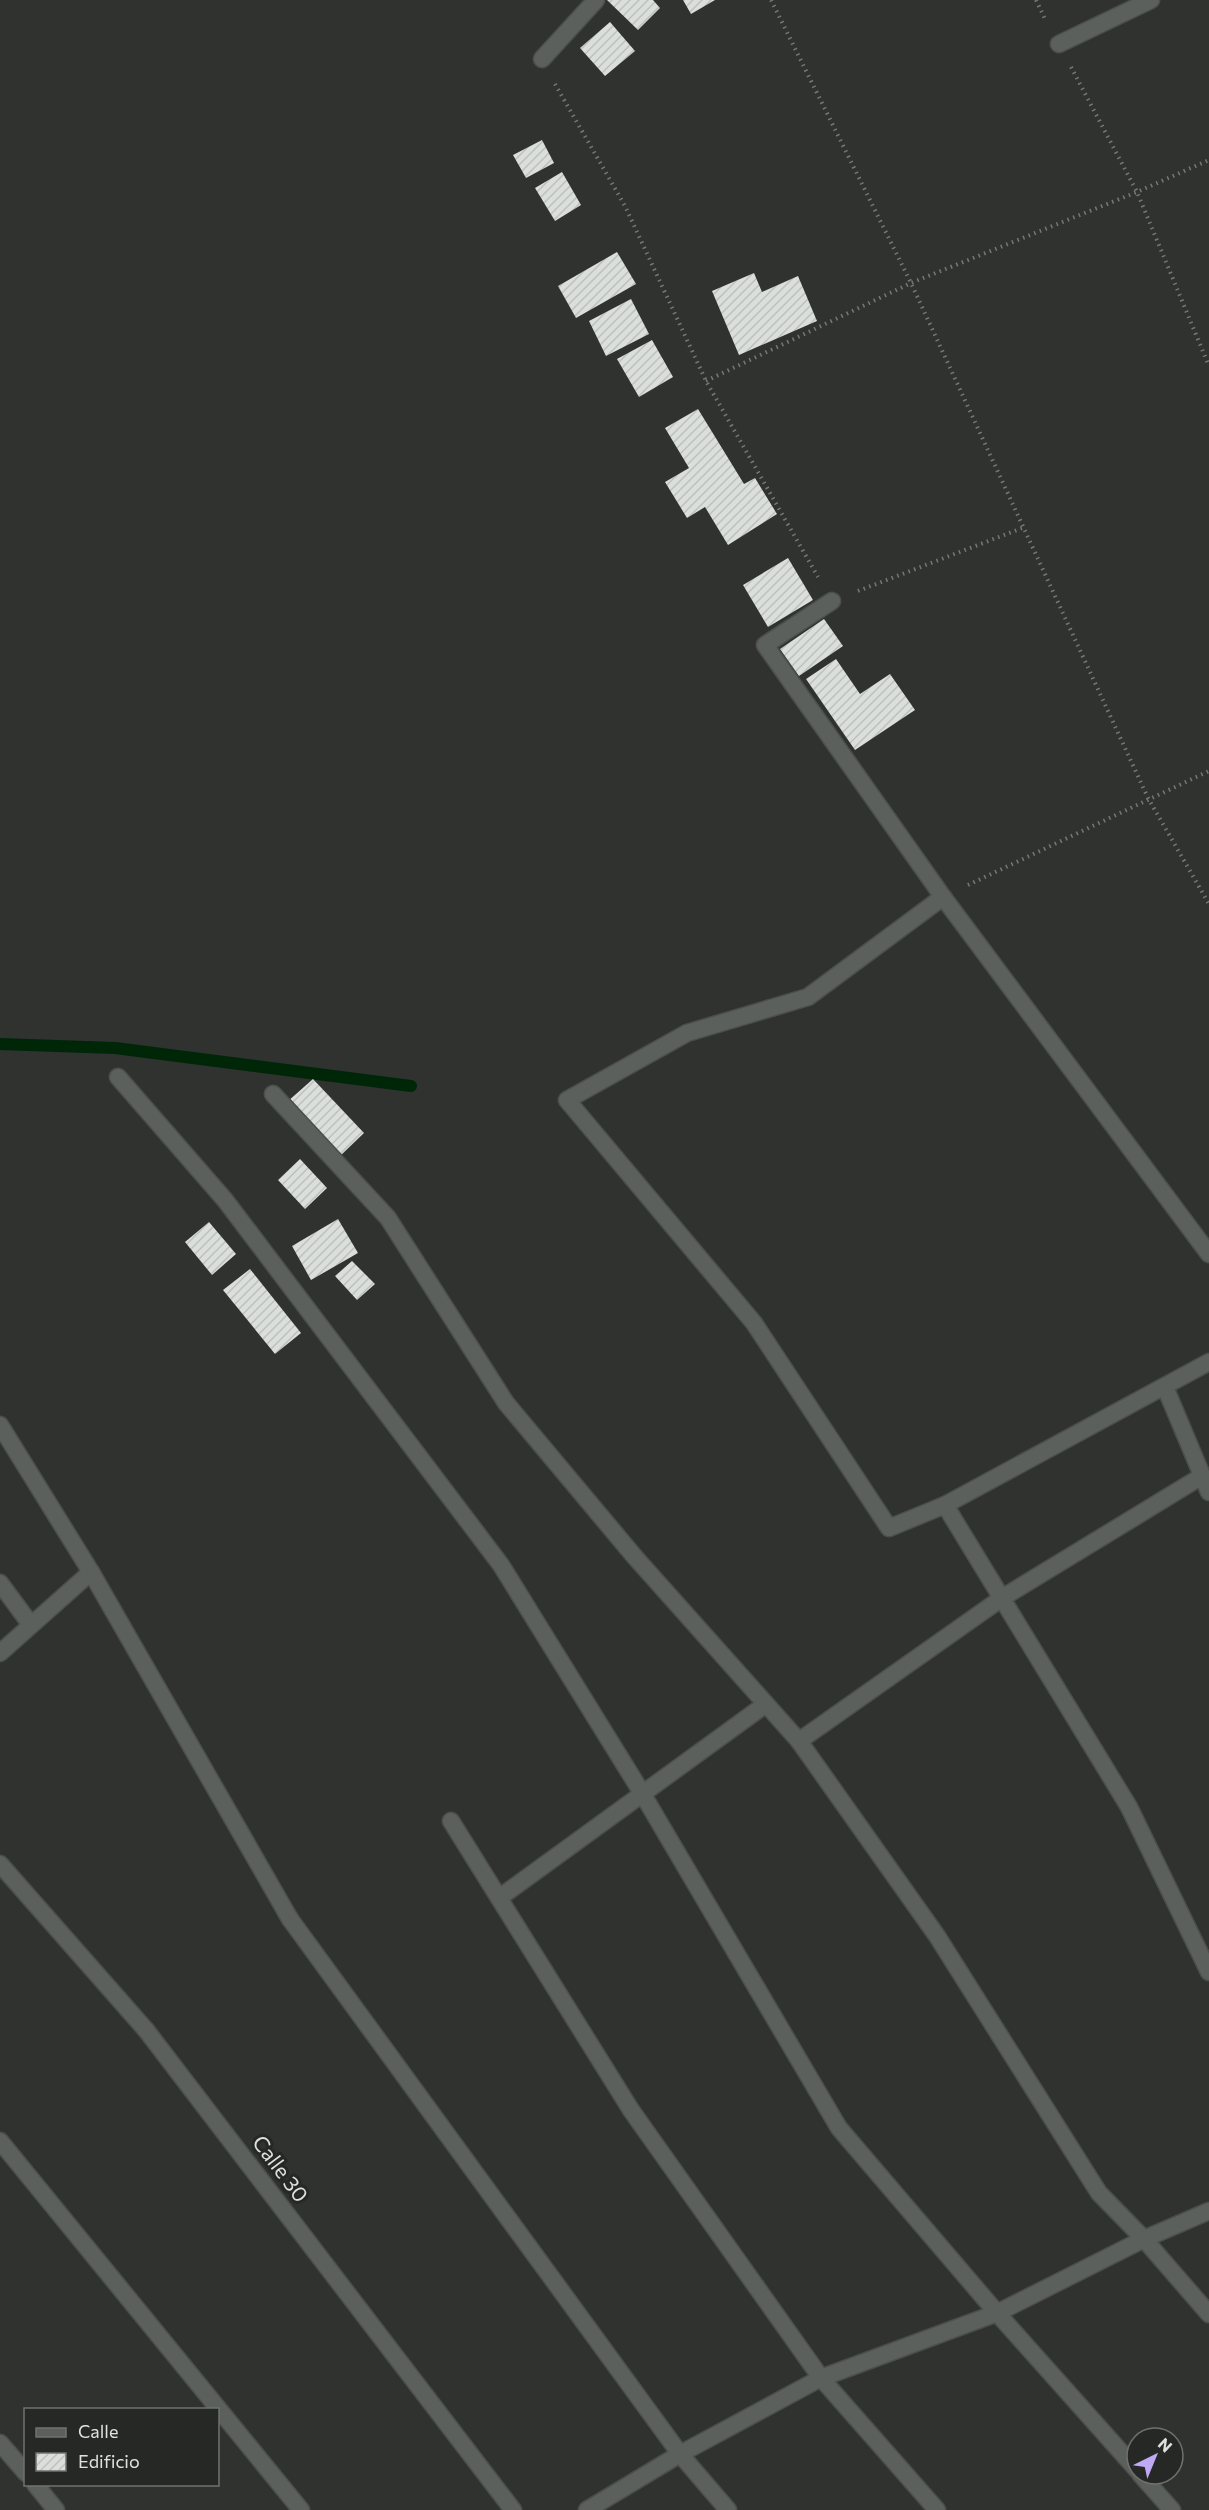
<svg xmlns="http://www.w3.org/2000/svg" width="1209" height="2510" viewBox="0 0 1209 2510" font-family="Commissioner,sans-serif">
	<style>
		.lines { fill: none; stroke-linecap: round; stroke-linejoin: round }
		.stream { stroke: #002608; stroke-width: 12 }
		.building { fill: url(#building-hatch) }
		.service-casing { stroke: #4b4e4b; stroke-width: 19 }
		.pedestrian-casing { stroke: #4b4e4b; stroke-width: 19 }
		.minor-casing { stroke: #4b4e4b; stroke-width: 19 }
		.path { stroke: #767876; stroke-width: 4; stroke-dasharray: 1.5 4.5; stroke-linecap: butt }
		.service { stroke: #5c605d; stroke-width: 16 }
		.pedestrian { stroke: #5c605d; stroke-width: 16 }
		.minor { stroke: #5c605d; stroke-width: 16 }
		.labels { text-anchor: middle; stroke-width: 6; stroke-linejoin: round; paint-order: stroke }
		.street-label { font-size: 21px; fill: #dfe1df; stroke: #252825 }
	</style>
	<defs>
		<pattern id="building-hatch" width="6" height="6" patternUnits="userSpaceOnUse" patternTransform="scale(1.5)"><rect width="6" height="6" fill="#dbdfdb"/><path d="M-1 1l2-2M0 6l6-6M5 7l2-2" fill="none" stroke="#bdc0bd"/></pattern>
	</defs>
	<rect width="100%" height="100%" fill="#2f322f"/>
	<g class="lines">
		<!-- stream -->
		<polyline class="stream" points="0,1044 115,1048 411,1086"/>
	</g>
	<!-- building -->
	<g class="building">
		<polygon points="607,0 653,0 660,8 638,30"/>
		<polygon points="683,0 715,0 691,14"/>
		<polygon points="610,22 635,51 605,76 580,48"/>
		<polygon points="542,140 554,163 526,178 513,155"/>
		<polygon points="562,172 581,205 555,221 535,188"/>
		<polygon points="617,252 636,284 576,318 558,286"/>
		<polygon points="754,273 762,292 798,276 817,321 739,355 712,291"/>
		<polygon points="631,299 649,334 606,356 589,321"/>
		<polygon points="652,340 673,377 639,397 617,359"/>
		<polygon points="698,409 744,484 755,478 777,514 728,545 705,507 687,518 665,482 689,468 665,428"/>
		<polygon points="788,558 813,600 768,627 743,585"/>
		<polygon points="824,619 843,646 799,676 780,649"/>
		<polygon points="836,659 860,694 890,674 915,710 855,750 806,679"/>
		<polygon points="313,1079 364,1133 339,1157 287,1102"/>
		<polygon points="300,1159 327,1188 305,1209 278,1180"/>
		<polygon points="338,1219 358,1253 311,1280 292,1246"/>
		<polygon points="209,1222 236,1254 212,1275 185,1242"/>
		<polygon points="352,1261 375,1284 357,1300 335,1276"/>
		<polygon points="250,1269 301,1333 275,1354 223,1290"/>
	</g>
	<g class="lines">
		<defs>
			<g id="service">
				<polyline points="118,1077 225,1200 501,1565 642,1793 839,2128 997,2313"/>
				<polyline points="273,1094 388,1218 506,1403 634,1556 799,1741 937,1936 1099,2193 1144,2239"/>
				<polyline points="1165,1387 1209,1492"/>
				<polyline points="0,1425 91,1572 290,1919"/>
				<polyline points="945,1505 1129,1807 1209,1972"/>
				<polyline points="0,1864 146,2030"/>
				<polyline points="0,2141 301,2510"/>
				<polyline points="0,2443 26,2473"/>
				<polyline points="35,2484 56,2510"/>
			</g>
			<g id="pedestrian">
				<polyline points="1059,44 1151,0"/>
				<polyline points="542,59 596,0"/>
				<polyline points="832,601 765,645 943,897 1209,1254"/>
				<polyline points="943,897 808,997 687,1033 567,1100 754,1323 889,1528 945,1505 1209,1362"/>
				<polyline points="0,1583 31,1625"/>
				<polyline points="799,1741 1002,1598 1202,1476"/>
				<polyline points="499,1898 766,1704"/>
			</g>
			<g id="minor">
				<polyline points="0,1653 91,1572"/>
				<polyline points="451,1821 631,2110 821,2378 937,2510"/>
				<polyline points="290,1919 680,2454 728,2510"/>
				<polyline points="146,2030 513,2510"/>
				<polyline points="1144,2239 1209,2314"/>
				<polyline points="997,2313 1137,2470"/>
				<polyline points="1140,2474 1172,2510"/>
				<polyline points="587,2510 680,2454 821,2378 997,2313 1144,2239 1209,2211"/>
			</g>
		</defs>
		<!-- service casing -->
		<use href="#service" class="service-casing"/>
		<!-- pedestrian casing -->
		<use href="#pedestrian" class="pedestrian-casing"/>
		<!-- minor casing -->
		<use href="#minor" class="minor-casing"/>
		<!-- path -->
		<g class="path">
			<polyline points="771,0 911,283 1148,798 1209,904"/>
			<polyline points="1036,0 1046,21"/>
			<polyline points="1071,67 1137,192 1209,366"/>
			<polyline points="555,84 625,206 706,381 818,577"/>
			<polyline points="706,381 911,283 1137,192 1209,160"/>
			<polyline points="858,591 1025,527"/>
			<polyline points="968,885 1209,771"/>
		</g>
		<!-- service -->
		<use href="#service" class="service"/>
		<!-- pedestrian -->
		<use href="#pedestrian" class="pedestrian"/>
		<!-- minor -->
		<use href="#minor" class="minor"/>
	</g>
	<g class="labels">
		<!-- street labels -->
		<g class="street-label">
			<text transform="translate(280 2169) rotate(53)" y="7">Calle 30</text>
		</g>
	</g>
	<!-- legend -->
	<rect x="24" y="2408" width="195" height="78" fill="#252825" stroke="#6f726f" stroke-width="1.5"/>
	<rect x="36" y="2428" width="30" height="9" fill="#5c605d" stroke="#6f726f" stroke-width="1.5"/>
	<text x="78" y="2438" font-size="18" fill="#dfe1df">Calle</text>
	<rect x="36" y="2453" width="30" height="18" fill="url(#building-hatch)" stroke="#6f726f" stroke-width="1.5"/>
	<text x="78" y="2468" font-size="18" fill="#dfe1df">Edificio</text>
	<!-- north arrow -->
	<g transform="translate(1155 2456) rotate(43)"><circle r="28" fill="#252825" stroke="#6f726f" stroke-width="1.5"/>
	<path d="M0-4.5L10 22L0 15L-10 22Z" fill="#bfa9f4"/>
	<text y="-9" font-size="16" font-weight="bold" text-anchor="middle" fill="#dfe1df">N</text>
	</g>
</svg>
